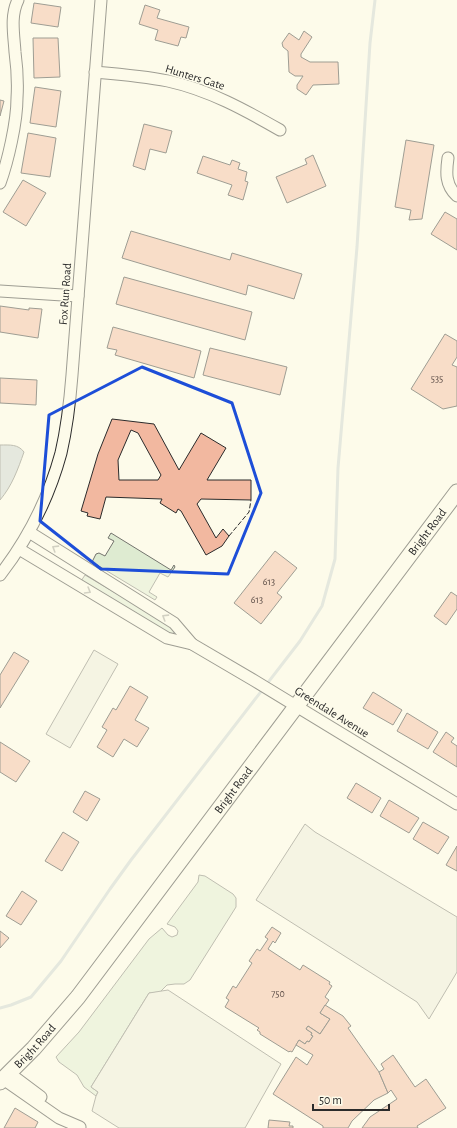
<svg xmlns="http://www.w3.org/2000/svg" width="457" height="1128" viewBox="0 0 457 1128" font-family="'Alegreya Sans',sans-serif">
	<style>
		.green { fill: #deebd1; stroke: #74746e }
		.parking { fill: #eceadb; stroke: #74746e }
		.water { fill: #c7d0d0; stroke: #74746e }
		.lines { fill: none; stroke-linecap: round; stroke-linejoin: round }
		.stream { stroke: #c7d0d0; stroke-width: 3 }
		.building { fill: #f2b8a0; stroke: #2b2b2b; fill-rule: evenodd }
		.minor-casing { stroke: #2b2b2b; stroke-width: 13 }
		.major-casing { stroke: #2b2b2b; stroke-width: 17 }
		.minor { stroke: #fdfbea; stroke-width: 11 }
		.major { stroke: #fdfbea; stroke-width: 15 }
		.fence { stroke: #2b2b2b; stroke-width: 1; stroke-dasharray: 5 2; stroke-linecap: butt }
		.oneway { stroke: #9e9d94 }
		.marked { fill: none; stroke: #1d4ed8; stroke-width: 3; stroke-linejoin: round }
		.labels { text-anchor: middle; stroke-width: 3; stroke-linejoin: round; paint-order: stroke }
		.number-label { font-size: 10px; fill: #5d4e48 }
		.street-label { font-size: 12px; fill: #2b2b2b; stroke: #fdfbea }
	</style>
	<rect width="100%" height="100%" fill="#fdfbea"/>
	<!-- green -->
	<g class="green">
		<polygon points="111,533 171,570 174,565 175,567 168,577 160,573 149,592 157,597 155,600 92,562 96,554 99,553 105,556 114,541 108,538"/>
		<polygon points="85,575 173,627 175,631 173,634 169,635 81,581"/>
		<polygon points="199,875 205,876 233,894 236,898 236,907 190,980 184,984 175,984 167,985 160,992 149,993 91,1087 98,1092 96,1096 84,1087 77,1075 59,1062 56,1057 79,1032 149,939 162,928 168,935 172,937 177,935 178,931 175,927 167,924 198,882"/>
	</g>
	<!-- parking -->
	<g class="parking">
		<polygon points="94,650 118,664 70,748 46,734"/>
		<polygon points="305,824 315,832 457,917 457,972 429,1019 417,1002 256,900"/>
		<polygon points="168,990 281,1064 245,1128 119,1128 92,1111 96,1096 98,1092 91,1087 149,993"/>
	</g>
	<!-- water -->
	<path class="water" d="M 0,445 C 10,445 18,444 24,452 C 18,469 12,486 0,500 Z"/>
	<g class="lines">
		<!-- stream -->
		<polyline class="stream" points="0,1008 11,1005 31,997 61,961 110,889 131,860 300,641 322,606 335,559 338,468 357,247 370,43 375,0"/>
	</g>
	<!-- building -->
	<g class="building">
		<polygon points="34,3 61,7 58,27 31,23"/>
		<polygon points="145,5 160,10 157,18 189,27 186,38 181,37 178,46 155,40 158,30 139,24"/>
		<polygon points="304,31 312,37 301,54 301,57 310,62 338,62 339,84 313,85 306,95 297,89 297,85 303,76 295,76 289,72 288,51 283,47 282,43 289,33 299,40"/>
		<polygon points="33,38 58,38 60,77 34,78"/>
		<polygon points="35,87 61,91 56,127 30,123"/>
		<polygon points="0,100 4,101 0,116"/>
		<polygon points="144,124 172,131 166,153 150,149 145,170 133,166"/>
		<polygon points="28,133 56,138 50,177 21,173"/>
		<polygon points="406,140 434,145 422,219 409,220 411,210 395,207"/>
		<polygon points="313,155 326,186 287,203 276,177 307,164 305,159"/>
		<polygon points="203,156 230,165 232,160 240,163 238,169 247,172 245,181 248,182 243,200 228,195 232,185 197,173"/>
		<polygon points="23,180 46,193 26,226 3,212"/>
		<polygon points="445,212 457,219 457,250 431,234"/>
		<polygon points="131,231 230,260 232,253 302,274 294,299 248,285 246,295 122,258"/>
		<polygon points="124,277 252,312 245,340 116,304"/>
		<polygon points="0,306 29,310 29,308 42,309 38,338 0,332"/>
		<polygon points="113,327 201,351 194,378 115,355 117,350 107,348"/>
		<polygon points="445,334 457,341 457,357 452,365 457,367 457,406 443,409 411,389"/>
		<polygon points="210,348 287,367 280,395 203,375"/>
		<polygon points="0,378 37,380 36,405 0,403"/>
		<path d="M 112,419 L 154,424 L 179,470 L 201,433 L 226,448 L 207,480 L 251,480 L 251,500 L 201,499 L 197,504 L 216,538 L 223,529 L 229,536 L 222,546 L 206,555 L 181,511 L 178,509 L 176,513 L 160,503 L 162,499 L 106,497 L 100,519 L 87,516 L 88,513 L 81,511 L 98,454 ZM 131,430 L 138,433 L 161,475 L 158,480 L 119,480 L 118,460 Z"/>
		<polygon points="275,551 297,568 277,593 282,597 261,624 234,603"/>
		<polygon points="451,592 457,596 457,609 446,625 434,616"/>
		<polygon points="14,652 29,661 0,708 0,675"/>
		<polygon points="130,686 148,697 135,720 149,728 137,747 124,739 113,757 97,747 107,730 102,727 113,708 116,710"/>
		<polygon points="373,692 402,710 393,725 363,708"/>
		<polygon points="407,713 438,732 428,749 397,731"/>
		<polygon points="446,732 454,738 451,742 457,746 457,767 433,752"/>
		<polygon points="0,742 30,761 16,782 0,772"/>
		<polygon points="356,783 381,798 372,813 347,798"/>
		<polygon points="85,791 100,799 87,821 73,812"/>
		<polygon points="389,800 419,818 409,833 380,816"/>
		<polygon points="423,822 449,837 438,854 413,839"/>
		<polygon points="63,832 79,842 62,871 45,861"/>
		<polygon points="457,846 457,871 446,865"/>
		<polygon points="22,891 37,901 21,925 6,916"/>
		<polygon points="272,927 281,933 275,943 273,941 268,949 300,970 303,965 330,982 329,984 332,986 325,997 329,1000 320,1013 330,1019 320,1034 308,1026 306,1029 312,1033 311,1035 313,1036 309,1042 307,1041 305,1044 299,1040 292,1052 290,1051 289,1052 260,1034 260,1032 257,1030 259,1028 225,1007 229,1000 226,998 233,986 236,988 252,963 249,961 257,949 260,951 268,939 265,937"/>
		<polygon points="0,931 9,938 0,948"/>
		<polygon points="325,1005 343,1016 351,1026 348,1028 379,1072 388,1093 374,1100 352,1121 348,1128 323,1128 323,1126 273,1094 296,1057 307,1065 313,1055 296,1045 299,1040 305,1044 307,1041 309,1042 313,1036 311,1035 312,1033 306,1029 308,1026 320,1034 330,1019 320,1013"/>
		<polygon points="393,1055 415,1087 426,1079 446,1108 417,1126 418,1128 362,1128 370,1117 397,1099 391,1090 388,1093 379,1072 384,1069 381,1064"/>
		<polygon points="15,1108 38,1122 35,1128 4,1128"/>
		<polygon points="269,1120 290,1122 289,1126 293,1126 293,1128 268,1128"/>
	</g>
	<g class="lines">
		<defs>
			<g id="minor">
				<path d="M 95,72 C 119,74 144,76 168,81 C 209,90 245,110 280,130"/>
				<path d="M 448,158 C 446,172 445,185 457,196"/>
				<path d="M 0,183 C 8,161 17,122 17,98 C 18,83 17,67 15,52 C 14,35 10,16 18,0"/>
				<polyline points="0,291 78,296"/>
				<polyline points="29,532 174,623 192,644"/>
				<polyline points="19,549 167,638 192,644 255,681 457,804"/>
				<path d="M 0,575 C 28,539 49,497 61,453 C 67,427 70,401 72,375 L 101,0"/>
				<polyline points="9,1073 41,1097"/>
				<polyline points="3,1079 59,1118 80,1127"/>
			</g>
			<g id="major">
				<path id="s1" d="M 0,1082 L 34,1048 L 78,997 L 457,492"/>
			</g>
		</defs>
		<!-- minor casing -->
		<use href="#minor" class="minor-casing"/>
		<!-- major casing -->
		<use href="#major" class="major-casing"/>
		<!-- minor -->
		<use href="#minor" class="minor"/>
		<!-- major -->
		<use href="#major" class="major"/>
		<!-- fence -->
		<polyline class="fence" points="229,536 249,512 251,500"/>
	</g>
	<!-- one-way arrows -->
	<defs><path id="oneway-chevron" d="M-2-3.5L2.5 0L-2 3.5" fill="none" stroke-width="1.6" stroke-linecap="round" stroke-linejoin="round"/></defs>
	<g class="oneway">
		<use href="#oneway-chevron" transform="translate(55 548) rotate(-148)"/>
		<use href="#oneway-chevron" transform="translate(88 591) rotate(31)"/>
		<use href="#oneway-chevron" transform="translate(165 617) rotate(-148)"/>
	</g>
	<!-- marked area -->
	<path d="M0 0H457V1128H0ZM 142,367 L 232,403 L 261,493 L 228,574 L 101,569 L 40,521 L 49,415 Z" fill="#fdfbea" fill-opacity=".55" fill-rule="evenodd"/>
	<path class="marked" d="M 142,367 L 232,403 L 261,493 L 228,574 L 101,569 L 40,521 L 49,415 Z"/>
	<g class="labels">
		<!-- number labels -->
		<g class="number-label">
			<text x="437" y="382">535</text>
			<text x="269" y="585">613</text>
			<text x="257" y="603">613</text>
			<text x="278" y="997">750</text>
		</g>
		<!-- street labels -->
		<g class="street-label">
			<text transform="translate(195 77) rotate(17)" y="4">Hunters Gate</text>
			<text transform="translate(65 294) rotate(-86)" y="4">Fox Run Road</text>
			<text dy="4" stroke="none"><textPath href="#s1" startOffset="697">Bright Road</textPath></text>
			<text transform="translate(332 712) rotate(32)" y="4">Greendale Avenue</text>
			<text dy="4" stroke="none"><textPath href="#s1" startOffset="374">Bright Road</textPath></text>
			<text dy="4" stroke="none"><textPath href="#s1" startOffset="50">Bright Road</textPath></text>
		</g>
	</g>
	<!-- scale -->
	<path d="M313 1104v6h76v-6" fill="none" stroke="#2b2b2b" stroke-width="2"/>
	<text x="319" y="1104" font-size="12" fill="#2b2b2b" stroke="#fdfbea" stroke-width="3" paint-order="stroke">50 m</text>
</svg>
